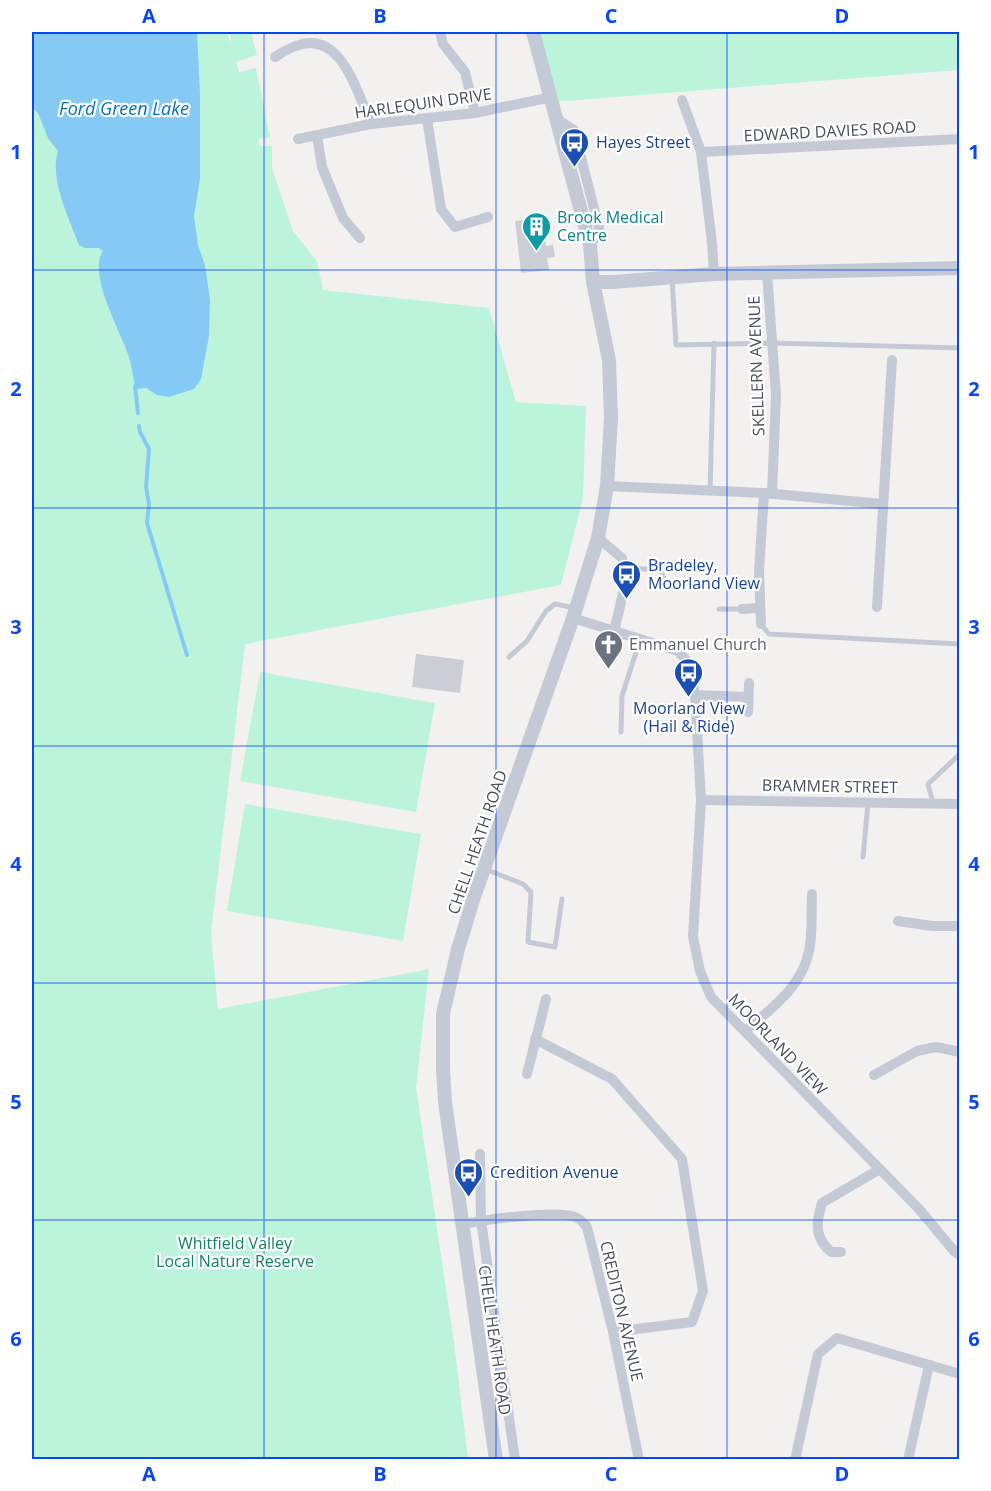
<svg xmlns="http://www.w3.org/2000/svg" width="991" height="1491" viewBox="0 0 991 1491" font-family="'Open Sans',sans-serif">
	<style>
		.green { fill: #bcf4db }
		.water { fill: #85caf4 }
		.lines { fill: none; stroke-linecap: round; stroke-linejoin: round }
		.stream { stroke: #85caf4; stroke-width: 4 }
		.building { fill: #ccced6 }
		.service { stroke: #c3cad6; stroke-width: 5 }
		.minor { stroke: #c3cad6; stroke-width: 10 }
		.tertiary { stroke: #c3cad6; stroke-width: 14 }
		.grid { fill: none; stroke: #0847f5; stroke-width: 1.5; stroke-opacity: 0.55 }
		.labels { text-anchor: middle; stroke-width: 4.5; stroke-linejoin: round; paint-order: stroke }
		.street-label { font-size: 16px; fill: #465060; stroke: #fff }
		.transit-label { font-size: 16px; fill: #164399; stroke: #fff; text-anchor: start }
		.culture-label { font-size: 16px; fill: #0d838f; stroke: #fff; text-anchor: start }
		.worship-label { font-size: 16px; fill: #5b616d; stroke: #fff; text-anchor: start }
		.park-label { font-size: 16px; fill: #0f845e; stroke: #fff }
		.water-label { font-size: 18px; font-style: italic; fill: #0073ba; stroke: #fff }
		.neatline { fill: none; stroke: #0847f5; stroke-width: 2 }
		.grid-label { font-size: 20px; text-anchor: middle; font-weight: bold; fill: #0847f5 }
	</style>
	<rect width="100%" height="100%" fill="#f3f1f0"/>
	<!-- green -->
	<g class="green">
		<polygon points="32,32 227,32 231,45 230,32 251,32 257,55 236,62 239,72 256,68 270,137 258,139 260,146 272,146 272,168 293,231 317,261 323,290 489,308 516,402 586,406 583,498 561,585 245,644 211,934 218,1009 429,969 416,1088 454,1342 468,1459 32,1459"/>
		<polygon points="538,32 959,32 959,70 553,102"/>
		<polygon points="260,672 435,703 416,812 240,781"/>
		<polygon points="245,804 421,834 403,941 227,911"/>
	</g>
	<!-- water -->
	<path class="water" d="M 32,32 L 197,32 L 200,94 L 200,179 L 194,216 L 198,245 L 205,265 L 210,300 L 209,336 L 201,379 L 194,389 L 169,397 L 157,395 L 146,388 L 136,389 C 133,379 132,367 129,357 C 121,332 87,274 103,251 L 99,248 L 85,248 L 79,245 C 69,218 49,178 58,151 L 48,138 L 38,113 L 32,107 Z"/>
	<g class="lines">
		<!-- stream -->
		<g class="stream">
			<polyline points="135,386 138,413"/>
			<polyline points="139,426 140,432 149,449 146,487 149,504 147,523 187,655"/>
		</g>
	</g>
	<!-- building -->
	<g class="building">
		<polygon points="549,217 551,233 545,234 546,246 553,245 555,257 547,258 549,270 521,273 515,221"/>
		<polygon points="416,654 464,660 460,693 412,687"/>
	</g>
	<g class="lines">
		<!-- service -->
		<g class="service">
			<polyline points="672,278 676,345 772,343 960,348"/>
			<polyline points="710,491 714,343"/>
			<polyline points="625,568 660,570 666,582 703,584"/>
			<polyline points="719,609 742,609"/>
			<polyline points="761,624 769,634 960,644"/>
			<polyline points="509,657 527,641 546,611 555,604 575,608"/>
			<polyline points="621,732 622,696 640,640"/>
			<polyline points="933,803 928,784 960,754"/>
			<polyline points="863,857 868,803"/>
			<polyline points="485,869 523,884 531,892 528,942 555,947 562,899"/>
		</g>
		<!-- minor -->
		<g class="minor">
			<polyline points="440,32 443,44 465,72 475,113"/>
			<path d="M 275,57 C 281,53 289,48 296,46 C 341,29 357,92 371,124"/>
			<polyline points="682,100 701,152"/>
			<polyline points="427,119 441,209 455,227 488,217"/>
			<polyline points="558,120 574,130 600,232 590,245"/>
			<polyline points="317,136 322,167 343,218 360,238"/>
			<polyline points="298,139 371,124 475,113 552,97"/>
			<polyline points="767,272 776,395 772,494"/>
			<polyline points="714,274 712,243 701,152 960,139"/>
			<polyline points="607,486 764,493 883,504"/>
			<polyline points="598,538 622,558 627,576 614,632"/>
			<polyline points="877,607 892,360"/>
			<polyline points="742,609 760,608"/>
			<polyline points="573,618 678,651 689,663 695,695 701,800 693,937 700,971 711,997 919,1209 954,1251 960,1255"/>
			<polyline points="761,624 759,571 764,493"/>
			<polyline points="695,695 748,697"/>
			<polyline points="748,712 749,683"/>
			<polyline points="701,800 960,804"/>
			<polyline points="898,921 932,926 960,926"/>
			<path d="M 745,1031 C 771,1009 802,987 809,951 C 813,933 811,913 812,894"/>
			<polyline points="535,1039 612,1079 682,1159 703,1291 692,1322 613,1332"/>
			<polyline points="527,1074 546,999"/>
			<polyline points="874,1075 917,1051 936,1047 960,1052"/>
			<polyline points="480,1154 481,1220 515,1460"/>
			<path d="M 461,1225 C 480,1220 562,1209 577,1218 C 581,1219 585,1225 587,1227 L 613,1332 L 639,1460"/>
			<path d="M 841,1252 L 831,1252 C 814,1237 816,1223 822,1203 L 880,1169"/>
			<polyline points="795,1460 818,1354 837,1338 960,1374"/>
			<polyline points="908,1460 929,1365"/>
		</g>
		<!-- tertiary -->
		<g class="tertiary">
			<polyline points="593,282 613,282 714,274 960,268"/>
			<polyline points="496,1460 445,1102 443,1069 443,1014 458,949 474,897 573,618 598,538 607,486 611,418 609,360 593,282 590,245 533,32"/>
		</g>
	</g>
	<!-- grid -->
	<path class="grid" d="M 264,32 L 264,1460M 496,32 L 496,1460M 727,32 L 727,1460M 32,270 L 960,270M 32,508 L 960,508M 32,746 L 960,746M 32,983 L 960,983M 32,1220 L 960,1220"/>
	<!-- icons -->
	<defs>
		<symbol id="bus-pin" viewBox="-11 -11 22 30"><path d="M0 17L-7.5 6A9.5 9.5 0 1 1 7.5 6Z" fill="#1a4fb4" stroke="#fff"/><path d="M-5-6H5V4H4V6H2V4H-2V6H-4V4H-5ZM-3.5-4V0h7V-4ZM-3.5 1.2v1.5H-2V1.2ZM2 1.2v1.5H3.5V1.2Z" fill="#fff"/></symbol>
		<symbol id="building-pin" viewBox="-11 -11 22 30"><path d="M0 17L-7.5 6A9.5 9.5 0 1 1 7.5 6Z" fill="#0f9aa8" stroke="#fff"/><path d="M-4-6H4V6H1V3H-1V6H-4ZM-2.5-4.3h1.7v1.8h-1.7ZM.8-4.3h1.7v1.8H.8ZM-2.5-1h1.7V.8h-1.7ZM.8-1h1.7V.8H.8Z" fill="#fff"/></symbol>
		<symbol id="church-pin" viewBox="-11 -11 22 30"><path d="M0 17L-7.5 6A9.5 9.5 0 1 1 7.5 6Z" fill="#6b7280" stroke="#fff"/><path d="M-1.2-6h2.4v3.5h3.3v2.4h-3.3V6h-2.4V-.1h-3.3v-2.4h3.3Z" fill="#fff"/></symbol>
	</defs>
	<g fill-rule="evenodd">
		<use href="#bus-pin" x="558" y="126" width="33" height="45"/>
		<use href="#building-pin" x="520" y="210" width="33" height="45"/>
		<use href="#bus-pin" x="610" y="558" width="33" height="45"/>
		<use href="#church-pin" x="592" y="628" width="33" height="45"/>
		<use href="#bus-pin" x="672" y="656" width="33" height="45"/>
		<use href="#bus-pin" x="452" y="1156" width="33" height="45"/>
	</g>
	<g class="labels">
		<!-- street labels -->
		<g class="street-label">
			<text transform="translate(423 103) rotate(-8)" y="6">HARLEQUIN DRIVE</text>
			<text transform="translate(830 131) rotate(-3)" y="6">EDWARD DAVIES ROAD</text>
			<text transform="translate(756 366) rotate(-92)" y="6">SKELLERN AVENUE</text>
			<text transform="translate(830 786) rotate(1)" y="6">BRAMMER STREET</text>
			<text transform="translate(477 842) rotate(-71)" y="6">CHELL HEATH ROAD</text>
			<text transform="translate(778 1044) rotate(46)" y="6">MOORLAND VIEW</text>
			<text transform="translate(622 1311) rotate(77)" y="6">CREDITON AVENUE</text>
			<text transform="translate(495 1340) rotate(82)" y="6">CHELL HEATH ROAD</text>
		</g>
		<!-- transit labels -->
		<g class="transit-label">
			<text x="596" y="148">Hayes Street</text>
			<text x="648" y="571">Bradeley,<tspan x="648" dy="18">Moorland View</tspan></text>
			<text x="689" y="714" text-anchor="middle">Moorland View<tspan x="689" dy="18">(Hail &amp; Ride)</tspan></text>
			<text x="490" y="1178">Credition Avenue</text>
		</g>
		<!-- culture labels -->
		<g class="culture-label">
			<text x="557" y="223">Brook Medical<tspan x="557" dy="18">Centre</tspan></text>
		</g>
		<!-- worship labels -->
		<g class="worship-label">
			<text x="629" y="650">Emmanuel Church</text>
		</g>
		<!-- park labels -->
		<g class="park-label">
			<text x="235" y="1249">Whitfield Valley<tspan x="235" dy="18">Local Nature Reserve</tspan></text>
		</g>
		<!-- water labels -->
		<g class="water-label">
			<text x="124" y="115">Ford Green Lake</text>
		</g>
	</g>
	<!-- border -->
	<rect width="991" height="1491" fill="none" stroke="#ffffff" stroke-width="66"/>
	<rect x="33" y="33" width="925" height="1425" class="neatline"/>
	<g class="grid-label">
		<text x="149" y="23">A</text>
		<text x="380" y="23">B</text>
		<text x="611" y="23">C</text>
		<text x="842" y="23">D</text>
		<text x="16" y="159">1</text>
		<text x="974" y="159">1</text>
		<text x="16" y="396">2</text>
		<text x="974" y="396">2</text>
		<text x="16" y="634">3</text>
		<text x="974" y="634">3</text>
		<text x="16" y="871">4</text>
		<text x="974" y="871">4</text>
		<text x="16" y="1109">5</text>
		<text x="974" y="1109">5</text>
		<text x="16" y="1346">6</text>
		<text x="974" y="1346">6</text>
		<text x="149" y="1481">A</text>
		<text x="380" y="1481">B</text>
		<text x="611" y="1481">C</text>
		<text x="842" y="1481">D</text>
	</g>
</svg>
